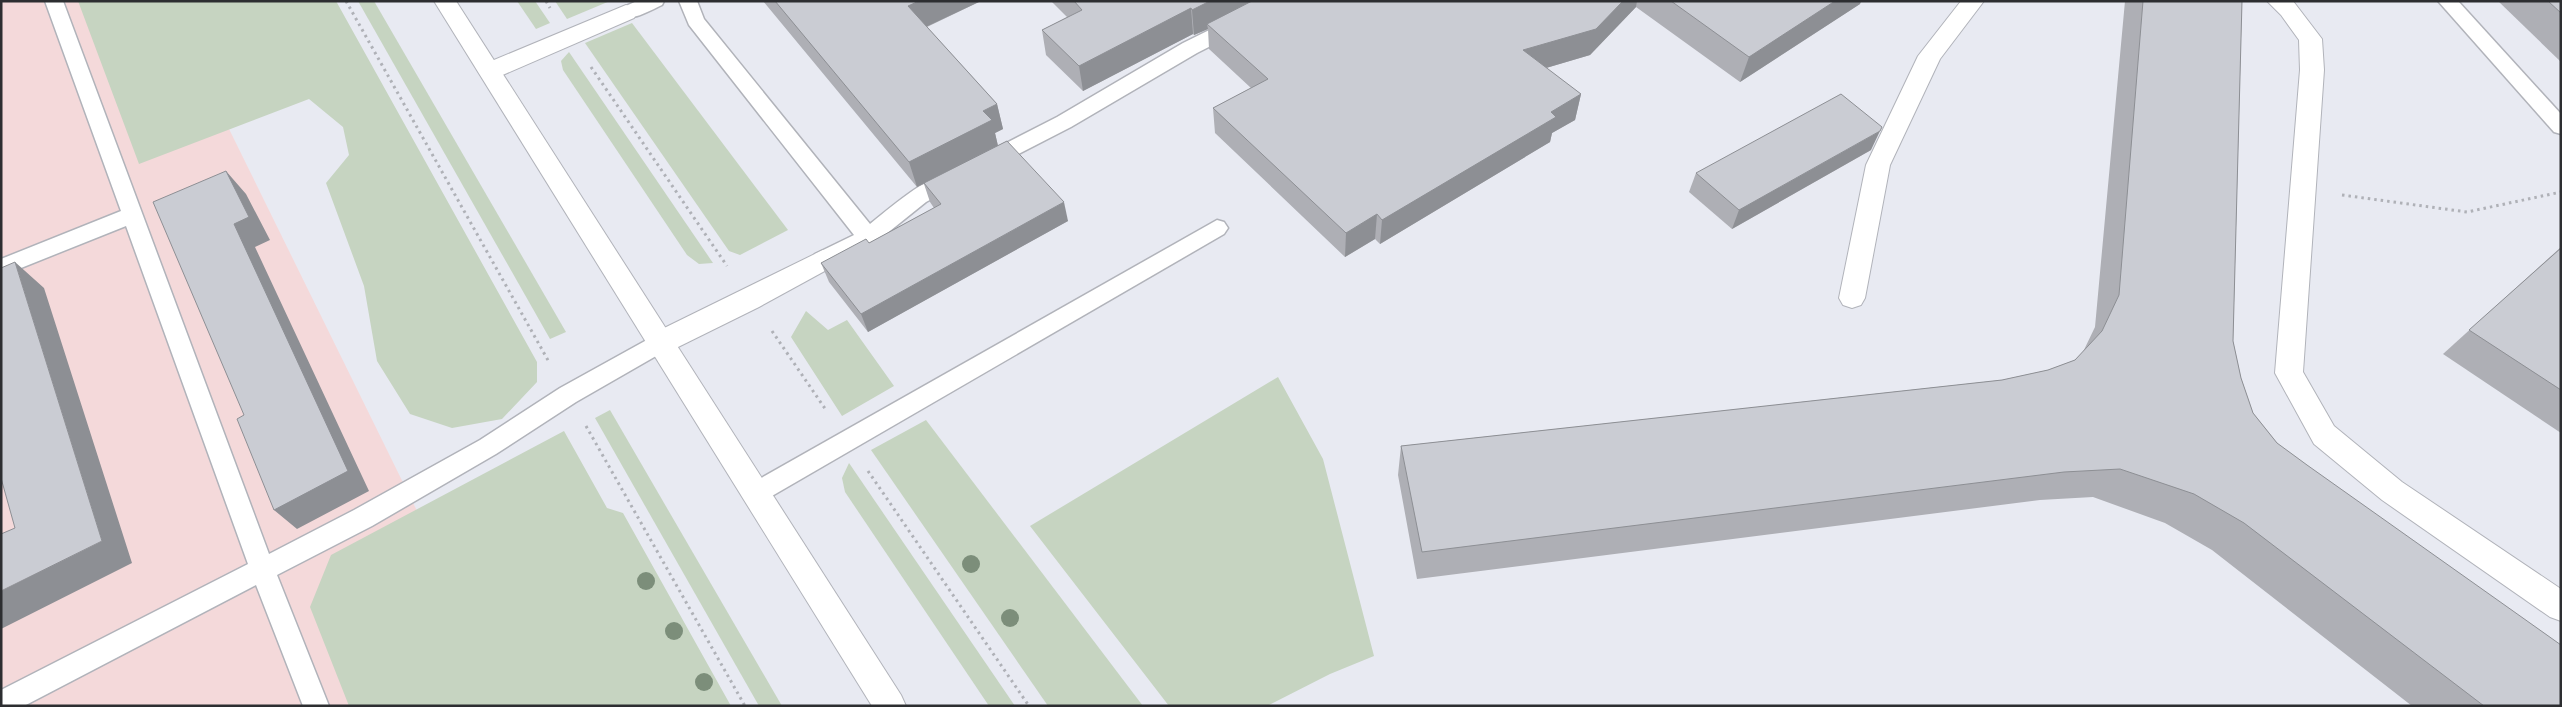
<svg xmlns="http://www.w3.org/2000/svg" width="2562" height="707" viewBox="0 0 2562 707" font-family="Barlow,sans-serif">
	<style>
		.industrial { fill: #f4d9da }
		.green { fill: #c6d4c1 }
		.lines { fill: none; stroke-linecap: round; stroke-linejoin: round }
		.service-casing { stroke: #b1b3ba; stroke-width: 3 }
		.minor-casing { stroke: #b1b3ba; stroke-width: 2 }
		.secondary-casing { stroke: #b1b3ba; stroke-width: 2 }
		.path { stroke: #afb1b7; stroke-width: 3; stroke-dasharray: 2.5 4; stroke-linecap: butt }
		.service { fill: #fff; fill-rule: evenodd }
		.minor { fill: #fff; fill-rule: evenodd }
		.secondary { fill: #fff; fill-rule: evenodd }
		.tree { fill: #7c8e7a }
		.wall { fill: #aeafb5 }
		.shaded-wall { fill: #8d8f94 }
		.building { fill: #caccd3; stroke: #8d8f94 }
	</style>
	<rect width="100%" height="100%" fill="#e8eaf2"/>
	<!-- industrial -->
	<polygon class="industrial" points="1,1 166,1 513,706 1,706"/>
	<!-- green -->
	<g class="green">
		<polygon points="78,1 336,1 537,362 537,382 502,419 452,428 410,414 377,361 364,286 326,183 349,155 343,127 309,99 139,164"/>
		<polygon points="358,1 374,1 566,332 550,339"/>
		<polygon points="517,1 535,1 550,23 536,29"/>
		<polygon points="555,1 610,1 567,19"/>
		<polygon points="632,23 788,230 740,255 729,251 585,43"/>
		<polygon points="569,52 713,263 699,264 687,255 563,70 561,61"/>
		<polygon points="806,311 828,330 847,320 894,386 842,416 791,337"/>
		<polygon points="1278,377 1323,459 1374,656 1330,674 1267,706 1169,706 1030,526"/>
		<polygon points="610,410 782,706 759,706 595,418"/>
		<polygon points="926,420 1143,706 1048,706 871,450"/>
		<polygon points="564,431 607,508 623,513 731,706 349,706 310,607 331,555"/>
		<polygon points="849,463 1015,706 989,706 845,492 842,478"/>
	</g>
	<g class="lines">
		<defs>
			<g id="service">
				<polygon points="45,1 63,1 269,554 354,510 480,440 560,388 654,336 662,333 670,336 673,342 670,348 576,402 496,454 372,526 277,575 329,706 303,706 256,585 24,706 1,706 1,690 248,564 126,226 1,276 1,259 121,211"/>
				<path d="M 637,1 L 664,1 L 662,5 C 649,11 633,21 619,17 L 617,13 L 619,9 Z"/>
				<path d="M 679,1 L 697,1 L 704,19 L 870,224 C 888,210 936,166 960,174 L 963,179 L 960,184 L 926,202 L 875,243 L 831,266 L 823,268 L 815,266 L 812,260 L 815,254 L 854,235 L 689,25 Z"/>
				<polygon points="1268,1 1293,1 1291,5 1197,53 1071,127 993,167 986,169 979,167 976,162 979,157 1057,117 1183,43"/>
				<polygon points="2438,1 2458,1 2561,114 2561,134 2554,132"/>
				<polygon points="1217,220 1224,222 1228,228 1224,234 765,500 756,503 747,500 744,493 747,486"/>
			</g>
			<g id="minor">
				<polygon points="1961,1 1984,1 1940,59 1890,165 1865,298 1861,305 1852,308 1843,305 1839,298 1866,165 1918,56"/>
				<polygon points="2267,1 2293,1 2322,39 2324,70 2303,372 2334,426 2402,482 2561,589 2561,621 2550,617 2382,500 2314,444 2275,373 2300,70 2299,40 2281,15"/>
				<polygon points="626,5 634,8 637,13 634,18 498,77 490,79 482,77 478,71 482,65"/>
				<polygon points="823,250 832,253 836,260 832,267 759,307 672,350 662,353 652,350 648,342 652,334"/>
			</g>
			<polygon id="secondary" points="434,1 456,1 901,695 906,706 872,706"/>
		</defs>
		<!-- service casing -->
		<use href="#service" class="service-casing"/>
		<!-- minor casing -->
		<use href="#minor" class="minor-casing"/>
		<!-- secondary casing -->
		<use href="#secondary" class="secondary-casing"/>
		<!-- path -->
		<g class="path">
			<polyline points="346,1 549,362"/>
			<polyline points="546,1 550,8"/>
			<polyline points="591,67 727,266"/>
			<polyline points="2342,195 2467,212 2561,192"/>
			<polyline points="772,331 826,410"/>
			<polyline points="586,426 745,706"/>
			<polyline points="868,471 1029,706"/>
		</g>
		<!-- service -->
		<use href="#service" class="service"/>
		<!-- minor -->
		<use href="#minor" class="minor"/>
		<!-- secondary -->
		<use href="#secondary" class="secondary"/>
	</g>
	<!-- trees -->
	<g class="tree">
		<circle cx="971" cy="564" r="9"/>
		<circle cx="646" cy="581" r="9"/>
		<circle cx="1010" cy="618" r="9"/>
		<circle cx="674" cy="631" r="9"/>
		<circle cx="704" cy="682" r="9"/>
	</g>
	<!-- wall -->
	<g class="wall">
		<polygon points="763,1 981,1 927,27 997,104 1003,129 995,133 998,146 1068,221 868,332 829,282 821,263 869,243 934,208 930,202 924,184 917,187"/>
		<polygon points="1051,1 1861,1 1860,4 1740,82 1636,7 1590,55 1546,68 1581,94 1575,120 1552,133 1550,142 1380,244 1375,239 1345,257 1215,133 1213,108 1251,88 1209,49 1208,29 1194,35 1193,34 1083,91 1046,55 1042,30 1067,17"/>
		<polygon points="2125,1 2242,1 2233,341 2241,378 2253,413 2277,443 2561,706 2412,706 2212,550 2165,523 2093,497 2040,500 1417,579 1398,475 1401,446 2002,380 2048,370 2075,360 2083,352 2095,327"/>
		<polygon points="2498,1 2561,1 2561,62"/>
		<polygon points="1871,150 1732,229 1689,192 1696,173"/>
		<polygon points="2561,247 2561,433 2443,354"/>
	</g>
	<!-- shaded-wall -->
	<g class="shaded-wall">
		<polygon points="919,1 981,1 915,32 908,6"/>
		<polygon points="1210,1 1263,1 1207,24 1208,29 1194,35 1192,10"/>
		<polygon points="1623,1 1637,1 1636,7 1590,55 1519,76 1523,50"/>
		<polygon points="1835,1 1861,1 1860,4 1740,82 1749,57"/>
		<polygon points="1191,8 1193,34 1083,91 1079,66"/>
		<polygon points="1581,94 1575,120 1552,133 1550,142 1380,244 1382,220 1551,112"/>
		<polygon points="997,104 1003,129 995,133 998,146 917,187 909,162 983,111"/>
		<polygon points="1880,131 1871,150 1732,229 1739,210"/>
		<polygon points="226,171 246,194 270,240 255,247 369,491 297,529 274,510 234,224"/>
		<polygon points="1064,202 1068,221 868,332 861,314"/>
		<polygon points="1377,214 1375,239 1345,257 1346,233"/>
		<polygon points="15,262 44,288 132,563 1,629 1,591 102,541"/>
	</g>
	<!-- building -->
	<g class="building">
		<polygon points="775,1 919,1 908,6 997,104 983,111 992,120 909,162"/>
		<polygon points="1074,1 1210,1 1192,10 1191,8 1079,66 1042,30 1082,10"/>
		<polygon points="1252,1 1623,1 1596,29 1523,50 1581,94 1551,112 1556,117 1382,220 1377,214 1346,233 1213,108 1268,79 1207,24"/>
		<polygon points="1671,1 1835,1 1749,57"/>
		<polygon points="2143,1 2242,1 2233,341 2241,378 2253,413 2277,443 2307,465 2561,645 2561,706 2484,706 2244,523 2194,494 2120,469 2064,472 1422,552 1401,446 2002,380 2048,370 2075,360 2102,331 2119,295"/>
		<polygon points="2548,1 2561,1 2561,13"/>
		<polygon points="1841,94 1882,127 1880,131 1739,210 1696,173"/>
		<polygon points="1007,141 1064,202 861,314 821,263 866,239 869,243 941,204 924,183"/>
		<polygon points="226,171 249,217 234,224 348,471 274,510 237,419 244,415 153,202"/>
		<polygon points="2561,248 2561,390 2469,330"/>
		<polygon points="15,262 102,541 1,591 1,534 15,528 1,478 1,268"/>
	</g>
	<!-- border -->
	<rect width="2562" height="707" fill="none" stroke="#2d2e31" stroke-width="5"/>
</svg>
